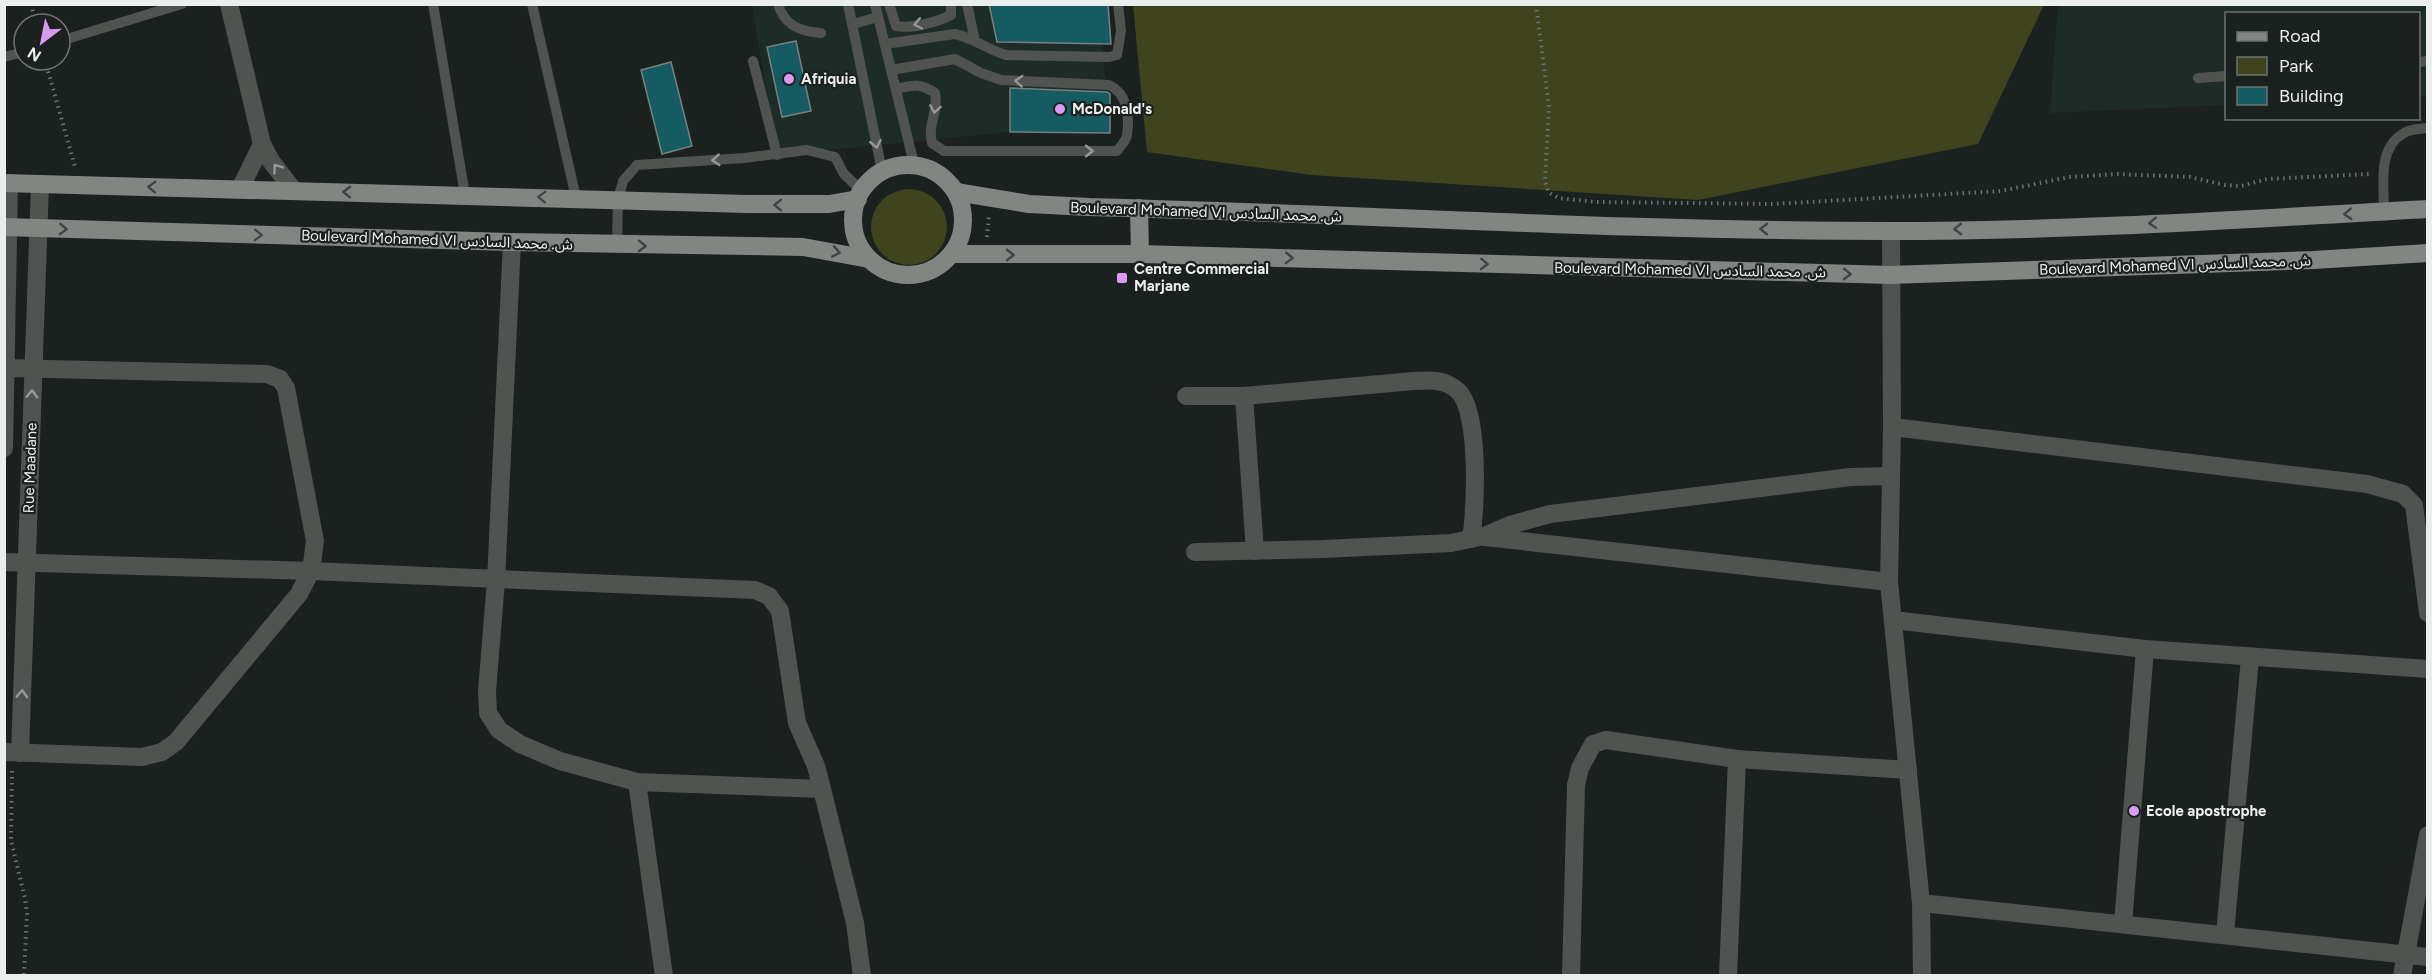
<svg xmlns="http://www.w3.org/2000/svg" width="2432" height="980" viewBox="0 0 2432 980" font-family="Figtree,'Noto Sans Arabic',sans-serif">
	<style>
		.built { fill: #1e2c27 }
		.green { fill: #3f441f }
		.building { fill: #145c61; stroke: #787f80; stroke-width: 1.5 }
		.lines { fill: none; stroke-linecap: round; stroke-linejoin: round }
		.path { stroke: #6f7472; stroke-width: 4; stroke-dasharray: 1.5 4.5; stroke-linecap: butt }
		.service { stroke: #515351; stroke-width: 10 }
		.minor { stroke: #515351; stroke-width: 18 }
		.tertiary { stroke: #515351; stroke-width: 18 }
		.primary { stroke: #828682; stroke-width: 18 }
		.oneway { stroke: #969997 }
		.oneway2 { stroke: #3f4442 }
		.poi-dot { fill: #dc99f4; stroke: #1b211f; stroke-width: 2 }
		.labels { text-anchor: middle; stroke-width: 4.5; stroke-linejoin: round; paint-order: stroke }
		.poi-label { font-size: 15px; font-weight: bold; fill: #eaeeed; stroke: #1b211f; text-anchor: start }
		.street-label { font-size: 15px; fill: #eaeeed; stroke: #1b211f }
	</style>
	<rect width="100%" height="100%" fill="#1b211f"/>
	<!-- built -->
	<g class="built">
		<polygon points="752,5 1099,5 1110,133 1010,132 777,155"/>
		<polygon points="2058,5 2427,5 2427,97 2419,97 2418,14 2226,14 2226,105 2050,113"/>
	</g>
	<!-- green -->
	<g class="green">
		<polygon points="1133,5 1133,4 2044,5 1978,144 1698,200 1312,175 1147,152"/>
		<circle cx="909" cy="227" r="38"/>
	</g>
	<!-- building -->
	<g class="building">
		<polygon points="989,4 1108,4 1111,44 997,42"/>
		<polygon points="796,41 811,111 782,117 767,47"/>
		<polygon points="671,62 692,146 662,154 641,70"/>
		<polygon points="1010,88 1107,92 1110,94 1110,133 1010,132"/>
	</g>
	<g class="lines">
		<!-- path -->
		<g class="path">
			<polyline points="31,4 36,24"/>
			<polyline points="1536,4 1549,107 1545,182 1549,193 1559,198 1596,202 1773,204 2001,191 2069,177 2118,174 2190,177 2225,185 2241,186 2267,179 2370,174"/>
			<polyline points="45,60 75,167"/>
			<polyline points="987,237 989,214"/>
			<polyline points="12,771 11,840 25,899 27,914 24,976"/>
		</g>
		<!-- service -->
		<g class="service">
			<polyline points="433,4 465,195"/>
			<polyline points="532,4 576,198"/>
			<path d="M 778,4 C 784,25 800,32 821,33"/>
			<polyline points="848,4 882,171"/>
			<polyline points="875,4 914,164"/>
			<path d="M 889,4 L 896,26 C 911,29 938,22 951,15 L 951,4"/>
			<polyline points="967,4 975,41"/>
			<polyline points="853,24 878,17"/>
			<polyline points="60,41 182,4"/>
			<path d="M 885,44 L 955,34 C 974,38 988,50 1006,55 L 1109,57 L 1117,55 L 1121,31 L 1118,4"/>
			<polyline points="4,57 24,52"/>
			<polyline points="753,61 777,155"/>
			<polyline points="2418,62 2428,61"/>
			<path d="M 891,70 L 955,59 L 981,73 L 1001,80 L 1109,85 C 1127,93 1130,115 1127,135 C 1126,141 1120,147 1117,151 L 944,151 L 932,143 C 927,125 939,111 935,93 C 921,83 912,85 896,89"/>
			<polyline points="2198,78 2226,76"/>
			<path d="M 2384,211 C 2384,186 2377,148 2404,133 C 2410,129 2420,129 2428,128"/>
			<polyline points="617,245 618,199 623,181 637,165 744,158 807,150 835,157 844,174 861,190"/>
		</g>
		<!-- minor -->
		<g class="minor">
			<polyline points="1891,231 1892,427 1889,582 1921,903 1922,976"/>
			<polyline points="512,242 496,581 487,691 488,713 499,730 520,744 560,761 637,782 822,789"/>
			<polyline points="4,368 267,374 280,379 286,388 315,541 311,571 299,594 176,742 162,752 142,757 4,752"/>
			<path d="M 1186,396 L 1244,396 L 1414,381 C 1430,380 1445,379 1458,391 C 1480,411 1476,509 1471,539"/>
			<polyline points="1244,396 1255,551"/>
			<polyline points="1892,427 2367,484 2403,494 2414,505 2428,613"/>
			<polyline points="4,448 9,183"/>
			<polyline points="1485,537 1889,582"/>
			<polyline points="1195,552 1323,549 1451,543 1484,536 1510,525 1550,514 1851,477 1891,476"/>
			<polyline points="4,562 311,571 755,590 769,596 780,611 797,723 816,766 822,789 855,923 862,976"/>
			<polyline points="1893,620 2145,649 2428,669"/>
			<polyline points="20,753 40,184"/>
			<polyline points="637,782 664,976"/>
			<polyline points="1921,903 2428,957"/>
			<polyline points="2123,924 2145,649"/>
			<polyline points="2225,934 2250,658"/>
			<polyline points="1571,976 1576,785 1580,768 1593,744 1606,740 1737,759 1908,770"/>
			<polyline points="1728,976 1737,759"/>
			<polyline points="2402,976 2428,835"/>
		</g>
		<!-- tertiary -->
		<g class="tertiary">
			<polyline points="229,4 262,144 271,161 294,191"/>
			<polyline points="240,189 262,144"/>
		</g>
		<!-- primary -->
		<g class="primary">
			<circle cx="908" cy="220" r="55"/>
			<polyline points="4,183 747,204 829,204 858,199"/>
			<path d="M 956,192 L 1029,204 L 1089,207 C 1356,214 1622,231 1889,231 C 2069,231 2248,219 2428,209"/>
			<polyline points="1139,208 1140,254"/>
			<polyline points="4,227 512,242 803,247 869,259"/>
			<polyline points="952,254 1140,254 1890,275 2313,260 2428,253"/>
		</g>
	</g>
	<!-- one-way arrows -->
	<defs><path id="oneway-chevron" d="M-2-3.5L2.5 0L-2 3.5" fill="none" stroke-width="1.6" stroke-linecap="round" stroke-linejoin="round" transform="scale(1.5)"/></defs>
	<g class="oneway">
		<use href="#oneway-chevron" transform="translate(918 24) rotate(168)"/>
		<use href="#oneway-chevron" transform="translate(1019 81) rotate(-177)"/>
		<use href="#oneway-chevron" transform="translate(935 109) rotate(99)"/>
		<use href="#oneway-chevron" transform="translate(876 144) rotate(79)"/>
		<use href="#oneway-chevron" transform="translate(1089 151)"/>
		<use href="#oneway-chevron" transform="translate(716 160) rotate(176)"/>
		<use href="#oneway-chevron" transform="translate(277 168) rotate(-125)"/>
		<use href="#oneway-chevron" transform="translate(32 394) rotate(-88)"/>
		<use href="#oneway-chevron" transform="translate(22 694) rotate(-88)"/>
	</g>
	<g class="oneway2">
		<use href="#oneway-chevron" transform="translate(152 187) rotate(-178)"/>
		<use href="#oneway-chevron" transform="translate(347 192) rotate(-179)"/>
		<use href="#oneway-chevron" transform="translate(542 197) rotate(-178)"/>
		<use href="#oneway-chevron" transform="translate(778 205) rotate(-179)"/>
		<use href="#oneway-chevron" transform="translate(2348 214) rotate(177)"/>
		<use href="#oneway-chevron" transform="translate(2153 223) rotate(177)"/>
		<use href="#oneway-chevron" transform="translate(63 229) rotate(2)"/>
		<use href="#oneway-chevron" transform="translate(1764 229) rotate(-179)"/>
		<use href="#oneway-chevron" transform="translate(1958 229) rotate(179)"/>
		<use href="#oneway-chevron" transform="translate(258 235) rotate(2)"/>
		<use href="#oneway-chevron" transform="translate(642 246) rotate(1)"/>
		<use href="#oneway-chevron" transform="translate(836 252) rotate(11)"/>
		<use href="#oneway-chevron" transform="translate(1010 255)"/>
		<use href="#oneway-chevron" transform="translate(1289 258) rotate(2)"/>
		<use href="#oneway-chevron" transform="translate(1484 264) rotate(2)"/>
		<use href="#oneway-chevron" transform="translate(1847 274) rotate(1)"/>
	</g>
	<!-- markers -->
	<g class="poi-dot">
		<circle cx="789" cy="79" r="6"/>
		<circle cx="1060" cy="109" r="6"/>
		<rect x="1116" y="272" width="12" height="12" rx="3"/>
		<circle cx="2134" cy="811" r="6"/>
	</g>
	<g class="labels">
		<!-- poi labels -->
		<g class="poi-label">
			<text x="801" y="84">Afriquia</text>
			<text x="1072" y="114">McDonald's</text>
			<text x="1134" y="274">Centre Commercial<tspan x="1134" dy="17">Marjane</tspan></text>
			<text x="2146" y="816">Ecole apostrophe</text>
		</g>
		<!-- street labels -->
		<g class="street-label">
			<text transform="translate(1206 212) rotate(2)" y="5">Boulevard Mohamed VI ش. محمد السادس</text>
			<text transform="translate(437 240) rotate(2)" y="5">Boulevard Mohamed VI ش. محمد السادس</text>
			<text transform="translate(2175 265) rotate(-2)" y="5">Boulevard Mohamed VI ش. محمد السادس</text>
			<text transform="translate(1690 270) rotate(1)" y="5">Boulevard Mohamed VI ش. محمد السادس</text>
			<text transform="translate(30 468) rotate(-88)" y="5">Rue Maadane</text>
		</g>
	</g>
	<!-- border -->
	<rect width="2432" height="980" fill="none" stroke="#eaeeed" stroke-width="12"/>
	<!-- legend -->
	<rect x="2225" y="12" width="195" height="108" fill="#1b211f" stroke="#6e7371" stroke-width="1.5"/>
	<rect x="2237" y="32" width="30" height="9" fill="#828682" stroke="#6e7371" stroke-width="1.5"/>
	<text x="2279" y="42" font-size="18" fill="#eaeeed">Road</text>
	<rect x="2237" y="57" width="30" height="18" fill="#3f441f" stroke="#6e7371" stroke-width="1.5"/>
	<text x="2279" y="72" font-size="18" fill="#eaeeed">Park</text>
	<rect x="2237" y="87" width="30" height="18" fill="#145c61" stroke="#6e7371" stroke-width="1.5"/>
	<text x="2279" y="102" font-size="18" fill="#eaeeed">Building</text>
	<!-- north arrow -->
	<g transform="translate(42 42) rotate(212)"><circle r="28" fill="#1b211f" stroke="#6e7371" stroke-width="1.5"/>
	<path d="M0-4.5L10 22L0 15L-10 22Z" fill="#dc99f4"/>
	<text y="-9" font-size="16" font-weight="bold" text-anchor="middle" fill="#eaeeed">N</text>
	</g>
</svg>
